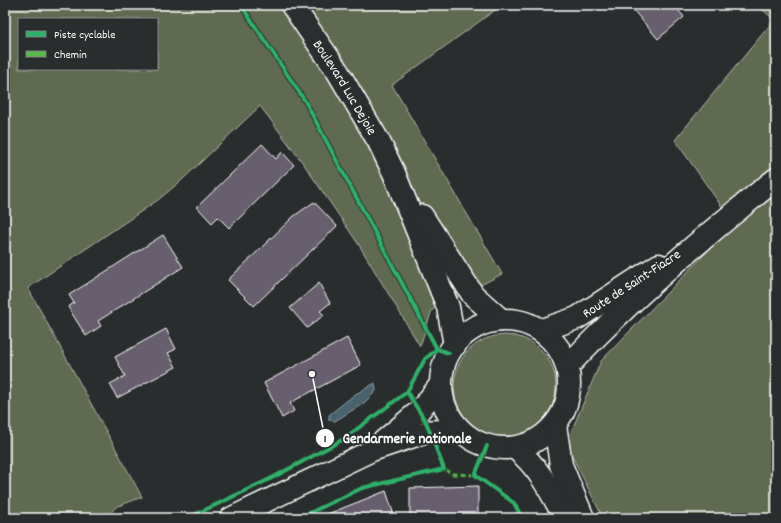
<svg xmlns="http://www.w3.org/2000/svg" width="781" height="523" viewBox="0 0 781 523" font-family="Dekko,sans-serif">
	<style>
		.green { fill: #606a51; stroke: #b0b4a8; fill-rule: evenodd }
		.water { fill: #48626d; stroke: #91a1a7 }
		.building { fill: #675e6e; stroke: #fff }
		.lines { fill: none; stroke-linecap: round; stroke-linejoin: round }
		.minor-casing { stroke: #fff; stroke-width: 24 }
		.major-casing { stroke: #fff; stroke-width: 25 }
		.minor { stroke: #2a2d2e; stroke-width: 21 }
		.major { stroke: #2a2d2e; stroke-width: 22 }
		.quiet { stroke: #58b947; stroke-width: 3; stroke-dasharray: 6 3; stroke-linecap: butt }
		.cycleway-casing { stroke: #2a2d2e; stroke-width: 6 }
		.cycleway { stroke: #2db169; stroke-width: 4 }
		.labels { text-anchor: middle; stroke-width: 3.5; stroke-linejoin: round; paint-order: stroke }
		.street-label { font-size: 14px; fill: #fff; stroke: #2a2d2e }
		.leader { fill: none; stroke: #fff; stroke-width: 1.5 }
		.callout-dot { fill: #fff; stroke: #2a2d2e; stroke-width: 1.5 }
		.mark-label { font-size: 12px; text-anchor: middle; font-weight: bold; fill: #111 }
		.callout-label { font-size: 15px; text-anchor: middle; font-weight: bold; fill: #fff; stroke: #2a2d2e; stroke-width: 3.5; stroke-linejoin: round; paint-order: stroke }
	</style>
	<rect width="100%" height="100%" fill="#2a2d2e"/>
	<filter id="ink" filterUnits="userSpaceOnUse"><feTurbulence type="fractalNoise" baseFrequency=".025" numOctaves="2"/><feDisplacementMap in="SourceGraphic" scale="8" xChannelSelector="R" yChannelSelector="G"/><feConvolveMatrix kernelMatrix="1 2 1 2 8 2 1 2 1" color-interpolation-filters="sRGB"/></filter>
	<g filter="url(#ink)">
		<!-- green -->
		<g class="green">
			<path d="M 5,5 L 502,5 L 392,85 L 502,274 L 432,310 L 420,346 L 359,245 L 303,163 L 260,106 L 182,180 L 158,200 L 28,288 L 142,497 L 116,507 L 106,518 L 5,518 ZM 19,19 L 157,19 L 157,69 L 19,69 Z"/>
			<polygon points="758,5 776,5 776,518 603,518 566,444 601,361 734,224 675,140 774,20"/>
			<circle cx="505" cy="386" r="51"/>
		</g>
		<!-- water -->
		<polygon class="water" points="375,383 376,391 364,403 335,421 329,420 329,415 354,395"/>
		<!-- building -->
		<g class="building">
			<polygon points="629,5 674,5 684,17 658,39"/>
			<polygon points="262,144 276,159 282,152 294,165 229,228 218,217 212,223 197,207"/>
			<polygon points="314,202 337,226 254,306 228,280 294,216"/>
			<polygon points="163,235 183,267 98,321 101,326 86,336 68,307 74,303 69,295"/>
			<polygon points="319,283 330,303 320,311 324,315 307,328 290,308"/>
			<polygon points="166,329 176,349 168,353 176,367 117,398 110,384 125,376 115,357"/>
			<polygon points="347,338 361,365 290,403 294,411 282,418 264,383"/>
			<polygon points="478,486 478,518 410,518 410,488"/>
			<polygon points="386,491 395,518 320,518 320,517"/>
		</g>
		<g class="lines">
			<defs>
				<g id="minor">
					<polyline points="381,443 420,410 440,385"/>
					<polyline points="231,518 373,450 430,431 460,430"/>
				</g>
				<g id="major">
					<path id="s1" d="M 292,5 L 338,72 L 379,142 L 394,173 L 448,307 L 455,345"/>
					<polyline points="422,216 473,295 501,320"/>
					<circle cx="505" cy="384" r="64"/>
					<polyline points="542,330 577,318 659,265"/>
					<path d="M 568,366 C 631,298 703,237 776,179"/>
					<polyline points="555,425 561,465 583,518"/>
					<path d="M 515,448 C 539,467 551,492 565,518"/>
				</g>
			</defs>
			<!-- minor casing -->
			<use href="#minor" class="minor-casing"/>
			<!-- major casing -->
			<use href="#major" class="major-casing"/>
			<!-- minor -->
			<use href="#minor" class="minor"/>
			<!-- major -->
			<use href="#major" class="major"/>
			<!-- quiet -->
			<polyline class="quiet" points="444,469 452,474 475,475"/>
			<defs>
				<g id="cycleway">
					<polyline points="241,5 305,101 437,349 449,353"/>
					<polyline points="487,446 475,475 514,503 522,518"/>
					<polyline points="188,518 274,477 342,440 407,392 425,359 437,349"/>
					<polyline points="299,518 362,488 444,469 426,422 407,392"/>
				</g>
			</defs>
			<!-- cycleway casing -->
			<use href="#cycleway" class="cycleway-casing"/>
			<!-- cycleway -->
			<use href="#cycleway" class="cycleway"/>
		</g>
	</g>
	<g class="labels">
		<!-- street labels -->
		<g class="street-label">
			<text dy="5" stroke="none"><textPath href="#s1" startOffset="98">Boulevard Luc Dejoie</textPath></text>
			<text transform="translate(631 283) rotate(-33)" y="5">Route de Saint-Fiacre</text>
		</g>
	</g>
	<!-- callouts -->
	<path class="leader" d="M312 374L325 438"/>
	<g class="callout-dot">
		<circle cx="312" cy="374" r="4"/>
		<circle cx="325" cy="438" r="10"/>
	</g>
	<g class="mark-label">
		<text x="325" y="442">1</text>
	</g>
	<g class="callout-label">
		<text x="407" y="443">Gendarmerie nationale</text>
	</g>
	<!-- margin -->
	<rect width="781" height="523" fill="none" stroke="#2a2d2e" stroke-width="20"/>
	<rect x="10" y="10" width="761" height="503" fill="none" stroke="#fff" stroke-width="1.5" filter="url(#ink)"/>
	<!-- legend -->
	<rect x="18" y="18" width="140" height="52" fill="#2a2d2e" stroke="#7f8182"/>
	<rect x="26" y="31" width="20" height="6" fill="#2db169" stroke="#7f8182"/>
	<text x="54" y="38" font-size="12" fill="#ffffff">Piste cyclable</text>
	<rect x="26" y="51" width="20" height="6" fill="#58b947" stroke="#7f8182"/>
	<text x="54" y="58" font-size="12" fill="#ffffff">Chemin</text>
</svg>
